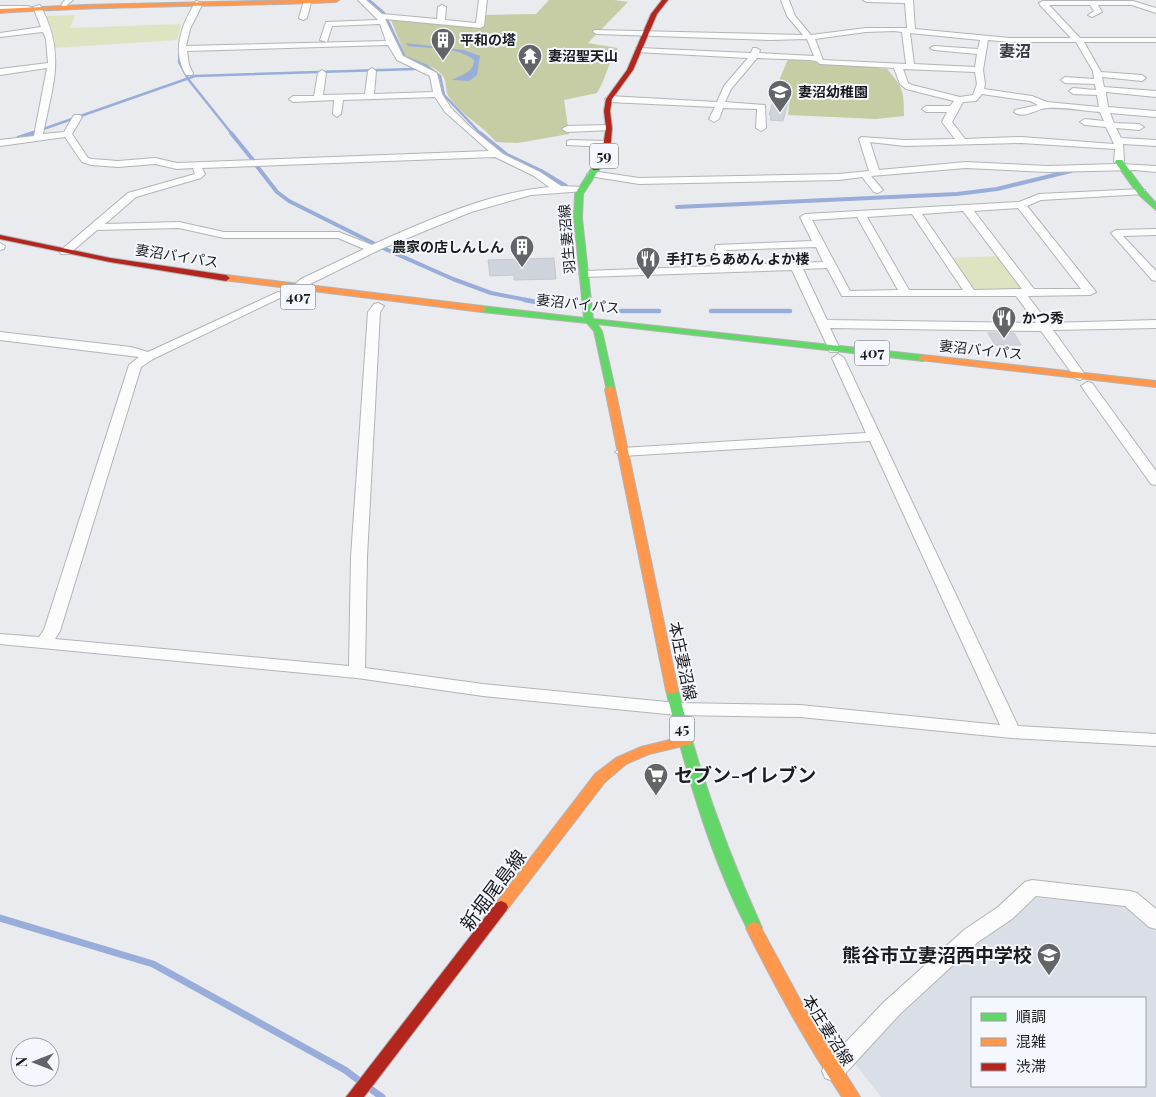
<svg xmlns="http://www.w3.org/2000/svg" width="1156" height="1097" viewBox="0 0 1156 1097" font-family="'Playfair Display','Noto Sans JP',serif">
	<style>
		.built { fill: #dadfe7; fill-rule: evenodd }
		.green { fill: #dee4c2 }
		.forest { fill: #c6cda5 }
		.water { fill: #98add9 }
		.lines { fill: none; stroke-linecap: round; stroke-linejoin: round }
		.stream-far3 { stroke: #98add9; stroke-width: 2.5 }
		.stream-far2 { stroke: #98add9; stroke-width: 4 }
		.stream-far1 { stroke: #98add9; stroke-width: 4.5 }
		.stream { stroke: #98add9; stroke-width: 7 }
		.building { fill: #cfd3dc; stroke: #c7c8ca }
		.street-casing { stroke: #b3b4b6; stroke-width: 2 }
		.fast-casing { stroke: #b3b4b6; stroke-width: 2 }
		.slow-casing { stroke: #b3b4b6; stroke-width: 2 }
		.jam-casing { stroke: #b3b4b6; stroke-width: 2 }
		.street { fill: #fcfcfc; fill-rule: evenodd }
		.fast { fill: #63d668; fill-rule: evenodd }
		.slow { fill: #ff974d; fill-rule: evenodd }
		.jam { fill: #b3261e; fill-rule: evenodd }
		.labels { text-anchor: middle; stroke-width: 4; stroke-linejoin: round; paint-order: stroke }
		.far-poi-label { font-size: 14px; font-weight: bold; fill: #1b1c1e; stroke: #f4f7fd; text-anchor: start }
		.far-street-label { font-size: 14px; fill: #1b1c1e; stroke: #f4f7fd }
		.shield { fill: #f4f7fd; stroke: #5c5e61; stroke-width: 1 }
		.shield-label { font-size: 15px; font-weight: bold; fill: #1b1c1e }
		.far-quarter-label { font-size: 16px; font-weight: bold; fill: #383a3f; stroke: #f4f7fd }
		.street-label { font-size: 16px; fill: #1b1c1e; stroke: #f4f7fd }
		.near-poi-label { font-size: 19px; font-weight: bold; fill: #1b1c1e; stroke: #f4f7fd; text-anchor: start }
		.near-street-label { font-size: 19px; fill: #1b1c1e; stroke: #f4f7fd }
	</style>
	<rect width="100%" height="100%" fill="#e9ebee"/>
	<!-- built -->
	<path class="built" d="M 1036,898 L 1126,905 L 1156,931 L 1156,1097 L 881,1097 L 853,1061 L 966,953 ZM 972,998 L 1145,998 L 1145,1086 L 972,1086 Z"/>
	<!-- green -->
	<g class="green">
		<polygon points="75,15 70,28 181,24 177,40 54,48 55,44 44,16"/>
		<polygon points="998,256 1024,290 973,290 952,258"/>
	</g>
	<!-- forest -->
	<g class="forest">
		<path d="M 549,0 L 614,0 L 628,2 L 588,43 L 618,48 C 608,62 606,79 597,93 L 564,100 L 569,134 L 518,143 L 496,142 C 482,125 461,115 449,97 C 444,90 448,81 442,75 C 433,64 416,63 405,55 L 391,20 L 393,18 L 481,27 L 483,15 L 536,14 Z"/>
		<path d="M 788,59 L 887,69 C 903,87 904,91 904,116 L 876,119 L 788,115 L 791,89 L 776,88 Z"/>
	</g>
	<!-- water -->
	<path class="water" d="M 406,43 L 464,50 L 480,56 L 477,75 L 469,81 L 452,80 C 460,75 474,73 474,60 C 456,46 430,49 408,46 Z"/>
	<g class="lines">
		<!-- stream-far3 -->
		<g class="stream-far3">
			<polyline points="369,0 384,13 405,57 427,66 440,76 444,95 481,134"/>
			<polyline points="180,50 179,62 188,79 232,134"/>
			<polyline points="29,134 195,76 414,69"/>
		</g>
		<!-- stream-far2 -->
		<g class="stream-far2">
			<polyline points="231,133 253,160"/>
			<polyline points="480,133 507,155 541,171 566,186"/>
			<polyline points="18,138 33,133"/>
			<polyline points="256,165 277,192 289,201 373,243"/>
			<polyline points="677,207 957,194 997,189 1071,171"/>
			<polyline points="383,248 453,279 491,293 532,301"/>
		</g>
		<!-- stream-far1 -->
		<g class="stream-far1">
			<polyline points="525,300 562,307"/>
			<polyline points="621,311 659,311"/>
			<polyline points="711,311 790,311"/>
		</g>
		<!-- stream -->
		<g class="stream">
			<polyline points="0,918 153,964 345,1070 357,1079"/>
			<polyline points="372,1090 382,1097"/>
		</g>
	</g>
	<!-- building -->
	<g class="building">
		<polygon points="773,101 788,102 783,121 770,120 771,115 769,115"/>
		<polygon points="554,258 556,279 514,280 514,275 490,276 488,260"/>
		<polygon points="988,333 1014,333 1021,345 995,345"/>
	</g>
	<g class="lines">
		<defs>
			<g id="street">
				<polygon points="65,0 73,0 65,7 61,5"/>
				<polygon points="304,0 311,2 307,18 303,20 299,18"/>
				<path d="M 358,0 L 366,0 L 382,14 L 437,19 L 438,7 L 442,5 L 446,7 L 445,20 L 476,23 L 479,0 L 487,0 L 484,26 L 480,28 L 385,19 L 403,56 L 437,73 L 442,94 L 451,108 L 470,127 L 503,154 L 540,172 L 561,186 L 585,187 L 585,191 L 531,195 L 471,212 L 381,249 L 296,291 L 290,288 L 301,279 L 364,249 L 338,238 L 224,238 L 179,228 L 97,230 L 69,254 L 61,254 L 60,252 L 61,250 L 128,193 L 195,174 L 193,168 L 177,169 L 155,164 L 118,167 L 91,165 L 82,162 L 65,137 L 0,146 L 0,140 L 34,136 L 47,68 L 0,75 L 0,69 L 48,63 L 46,39 L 43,32 L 0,37 L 0,33 L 41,27 L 33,7 L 40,5 C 66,53 53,84 43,134 L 64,132 L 74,115 L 80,115 L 82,117 L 72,134 L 88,158 L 92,159 L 118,161 L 155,158 L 177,163 L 489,151 L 445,112 L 435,97 L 343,100 L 341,114 L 337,117 L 333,114 L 334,100 L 293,102 L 289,99 L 293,96 L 314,96 L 318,73 L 322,70 L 326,73 L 323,95 L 365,94 L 368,71 L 372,68 L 376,71 L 374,94 L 433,92 L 430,76 L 397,60 L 388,45 L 187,51 L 189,65 L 193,73 L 192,75 L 186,75 C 171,50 182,24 196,1 L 203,3 L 190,29 L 186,46 L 386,41 L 380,24 L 332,26 L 327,42 L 320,40 L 326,22 L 378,20 ZM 495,157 L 534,176 L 549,187 C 488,193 428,220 372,245 L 339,232 L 224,232 L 179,222 L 105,224 L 136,197 L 201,178 L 205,174 L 202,168 Z"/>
				<path d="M 781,0 L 789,0 L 795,16 L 811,35 L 866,28 L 907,28 L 905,3 L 867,2 L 863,0 L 913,0 L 915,29 L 1010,38 L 1071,38 L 1040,5 L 1039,3 L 1043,1 L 1133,1 L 1156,8 L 1156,13 L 1132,5 L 1098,5 L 1102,12 L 1092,17 L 1088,15 L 1094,11 L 1090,5 L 1049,5 L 1080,38 L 1156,38 L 1156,42 L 1084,42 L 1101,72 L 1142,75 L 1146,78 L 1142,81 L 1102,77 L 1104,87 L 1156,91 L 1156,97 L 1106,92 L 1106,94 L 1108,107 L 1156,111 L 1156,117 L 1110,113 L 1114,123 L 1139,124 L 1144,127 L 1139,130 L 1116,128 L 1121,138 L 1156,140 L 1156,146 L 1123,144 L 1124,162 L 1121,164 L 1156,166 L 1156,172 L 1135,170 L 1048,172 L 966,168 L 871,176 L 883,190 L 878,193 L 874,192 L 862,177 L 839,180 L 639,184 L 589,176 L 587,174 L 592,171 L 639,178 L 839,174 L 869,171 L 859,139 L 861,137 L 905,140 L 955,139 L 942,122 L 947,112 L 926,112 L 922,109 L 926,106 L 950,106 L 954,101 L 906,89 L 900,84 L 894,68 L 820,64 L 816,61 L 810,60 L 757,58 L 731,89 L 725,102 L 765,105 L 766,128 L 761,131 L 756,128 L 757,109 L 723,108 L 719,119 L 714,122 L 709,119 L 715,107 L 609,102 L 605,99 L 609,96 L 717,102 L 724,86 L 748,58 L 636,52 L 636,48 L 639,48 L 751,53 L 753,48 L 756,48 L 760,50 L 759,53 L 814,56 L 807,39 L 771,40 L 597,34 L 593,32 L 594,30 L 803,35 L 787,16 ZM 894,31 L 902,32 L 906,64 L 823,60 L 815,39 L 866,32 ZM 910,33 L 980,40 L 978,49 L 934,46 L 930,48 L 934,50 L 977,54 L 975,67 L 914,64 ZM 988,40 L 1010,42 L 1076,42 L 1093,71 L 1094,79 L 1065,77 L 1061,80 L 1065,83 L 1095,84 L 1096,90 L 1073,88 L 1069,91 L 1073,94 L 1097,95 L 1099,107 L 1047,102 L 1032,96 L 984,89 L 985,84 L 983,70 ZM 903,69 L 975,72 L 977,84 L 973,95 L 960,97 L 912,85 L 908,83 ZM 982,94 L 1030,101 L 1038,105 L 1015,110 L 1014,112 C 1024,120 1037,108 1048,108 C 1065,107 1083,111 1100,112 L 1104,121 L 1085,119 L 1080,122 L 1085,125 L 1106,127 L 1114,144 L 1021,137 L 965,139 L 952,122 L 963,102 L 976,101 ZM 870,142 L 905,146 L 1021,143 L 1115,149 L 1114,162 L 1117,164 L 1048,166 L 966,162 L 879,170 Z"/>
				<polygon points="0,6 28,6 32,8 28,10 0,10"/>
				<polygon points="609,125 612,126 612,130 567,132 562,129 567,126"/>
				<polygon points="570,140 607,141 612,144 607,147 567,145 567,141"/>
				<path d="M 1141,189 L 1145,190 L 1145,194 L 1041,200 L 1027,206 L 1096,292 L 1090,295 L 1028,296 L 1048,323 L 1156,320 L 1156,328 L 1053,330 L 1086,376 L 1080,380 L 1076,379 L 1041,331 L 830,328 L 840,349 L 838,352 L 830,352 L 792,270 L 585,277 L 579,274 L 585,271 L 718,266 L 715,247 L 716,245 L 812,241 L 800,217 L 805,214 L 1019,202 L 1039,194 ZM 1018,208 L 1081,289 L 1034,289 L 974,211 ZM 963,211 L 1022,289 L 974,290 L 922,214 ZM 912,214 L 963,290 L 909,290 L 867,217 ZM 857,217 L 898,290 L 850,291 L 812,220 ZM 816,247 L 823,262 L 729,265 L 726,250 ZM 827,268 L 842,296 L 1016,296 L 1036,323 L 827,320 L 803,269 Z"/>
				<polygon points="1156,229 1156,235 1123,236 1156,271 1156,281 1152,280 1111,233 1116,230"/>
				<polygon points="0,243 5,246 4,249 0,250"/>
				<polygon points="278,292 282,293 284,295 282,297 153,359 141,367 60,631 55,639 349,666 351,557 368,312 374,304 378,303 384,306 380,312 367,557 365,668 483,684 677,703 800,705 1000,725 870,441 622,456 615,452 622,448 866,433 832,358 838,354 844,358 1018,726 1156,734 1156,746 1012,738 800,717 677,715 483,696 357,678 0,644 0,634 39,637 44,630 129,365 139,357 0,340 0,332 131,347 148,352"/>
				<polygon points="1087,382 1092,383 1156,471 1156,485 1151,484 1081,386"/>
				<polygon points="1032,880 1130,891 1137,893 1156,909 1156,929 1149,927 1125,906 1036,896 1012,919 978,942 900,1014 841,1078 833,1081 825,1078 822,1071 825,1064 884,1002 964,930 998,907 1025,882"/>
			</g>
			<g id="fast">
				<polygon points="1116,160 1122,160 1144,190 1156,203 1156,210 1138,194 1115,162"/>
				<polygon points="593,166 600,168 583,194 582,218 593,319 923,355 928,358 923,361 597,324 602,331 615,389 610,392 607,391 594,331 587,323 482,312 478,309 482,306 584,318 574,218 575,194"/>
				<path d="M 672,686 L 676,687 L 678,690 C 699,772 727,851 762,928 L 759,932 L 754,934 L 749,932 C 710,857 686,772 666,690 L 668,687 Z"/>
			</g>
			<g id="slow">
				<path d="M 298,0 L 339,0 L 336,2 C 224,7 112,5 0,13 L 0,9 L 84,5 Z"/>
				<polygon points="226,275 482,306 486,309 482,312 223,280 222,278"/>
				<polygon points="923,355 1156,381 1156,387 920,360 918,358"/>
				<polygon points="610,386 615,389 678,690 676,693 668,693 666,690 605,389"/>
				<polygon points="686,736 691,738 693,741 691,744 649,754 626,764 605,782 506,911 501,913 496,911 494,907 496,903 595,774 616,758 641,747"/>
				<path d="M 754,922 L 759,924 L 805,1009 L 860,1097 L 842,1097 C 806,1043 775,987 746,928 L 749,924 Z"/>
			</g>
			<g id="jam">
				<polygon points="662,0 668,0 657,14 633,70 612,99 610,111 612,128 610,153 599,170 593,170 592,168 602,153 606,128 604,111 606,99 627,70 651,14"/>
				<polygon points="0,235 110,258 226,275 230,278 226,281 110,262 0,239"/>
				<polygon points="501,901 506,903 508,907 506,911 364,1097 346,1097 496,903"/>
			</g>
		</defs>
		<!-- street casing -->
		<use href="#street" class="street-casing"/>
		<!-- fast casing -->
		<use href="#fast" class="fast-casing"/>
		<!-- slow casing -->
		<use href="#slow" class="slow-casing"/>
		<!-- jam casing -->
		<use href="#jam" class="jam-casing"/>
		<!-- street -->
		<use href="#street" class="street"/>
		<!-- fast -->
		<use href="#fast" class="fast"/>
		<!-- slow -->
		<use href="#slow" class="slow"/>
		<!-- jam -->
		<use href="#jam" class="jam"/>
	</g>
	<!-- icons -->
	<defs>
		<symbol id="building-pin" viewBox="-11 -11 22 30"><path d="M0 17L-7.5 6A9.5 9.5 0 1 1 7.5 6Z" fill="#636467" stroke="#f4f7fd"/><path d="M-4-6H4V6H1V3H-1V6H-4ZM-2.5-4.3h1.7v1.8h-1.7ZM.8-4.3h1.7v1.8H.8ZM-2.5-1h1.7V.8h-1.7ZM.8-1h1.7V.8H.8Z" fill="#fff"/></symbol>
		<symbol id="temple-pin" viewBox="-11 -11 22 30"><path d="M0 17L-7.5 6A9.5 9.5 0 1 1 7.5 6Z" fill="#636467" stroke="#f4f7fd"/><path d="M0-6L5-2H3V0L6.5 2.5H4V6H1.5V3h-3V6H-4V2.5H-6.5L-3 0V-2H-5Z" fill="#fff"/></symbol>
		<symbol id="school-pin" viewBox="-11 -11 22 30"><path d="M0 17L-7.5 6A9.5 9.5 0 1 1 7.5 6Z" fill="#636467" stroke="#f4f7fd"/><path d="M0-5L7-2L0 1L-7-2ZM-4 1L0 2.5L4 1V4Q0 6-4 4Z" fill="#fff"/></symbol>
		<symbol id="restaurant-pin" viewBox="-11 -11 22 30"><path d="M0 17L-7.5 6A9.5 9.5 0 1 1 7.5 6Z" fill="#636467" stroke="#f4f7fd"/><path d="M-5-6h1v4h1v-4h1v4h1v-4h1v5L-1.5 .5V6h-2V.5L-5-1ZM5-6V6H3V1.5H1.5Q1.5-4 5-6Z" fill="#fff"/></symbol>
		<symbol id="supermarket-pin" viewBox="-11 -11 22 30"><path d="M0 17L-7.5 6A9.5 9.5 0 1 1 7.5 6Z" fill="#636467" stroke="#f4f7fd"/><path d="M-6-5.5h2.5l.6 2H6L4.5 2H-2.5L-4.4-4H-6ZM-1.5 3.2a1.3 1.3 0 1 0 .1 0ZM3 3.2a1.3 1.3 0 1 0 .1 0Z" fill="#fff"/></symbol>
	</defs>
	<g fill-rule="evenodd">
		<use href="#building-pin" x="429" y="26" width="28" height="38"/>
		<use href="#temple-pin" x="516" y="42" width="28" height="38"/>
		<use href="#school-pin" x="766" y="78" width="28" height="38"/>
		<use href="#building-pin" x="508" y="233" width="28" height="38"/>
		<use href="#restaurant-pin" x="634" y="245" width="28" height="38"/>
		<use href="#restaurant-pin" x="990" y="304" width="28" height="38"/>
		<use href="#supermarket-pin" x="642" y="761" width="28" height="38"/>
		<use href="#school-pin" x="1035" y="941" width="28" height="38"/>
	</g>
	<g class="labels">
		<!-- far-poi labels -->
		<g class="far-poi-label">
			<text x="460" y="45">平和の塔</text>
			<text x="548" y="61">妻沼聖天山</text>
			<text x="798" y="97">妻沼幼稚園</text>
			<text x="504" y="252" text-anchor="end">農家の店しんしん</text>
			<text x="666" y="264">手打ちらあめん よか楼</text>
			<text x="1022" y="323">かつ秀</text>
		</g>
		<!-- far-street labels -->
		<g class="far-street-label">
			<text transform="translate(567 239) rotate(-95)" y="5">羽生妻沼線</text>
			<text transform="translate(177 256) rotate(9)" y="5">妻沼バイパス</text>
			<text transform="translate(578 304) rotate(6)" y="5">妻沼バイパス</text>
			<text transform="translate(981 350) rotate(6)" y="5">妻沼バイパス</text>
		</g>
		<!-- shield labels -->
		<g class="shield">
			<rect x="590" y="143.5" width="28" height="25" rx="4"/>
			<rect x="280.5" y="284.5" width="35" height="25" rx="4"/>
			<rect x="854.5" y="340.5" width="35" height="25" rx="4"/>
			<rect x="669.5" y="716.5" width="25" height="25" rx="4"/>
		</g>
		<g class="shield-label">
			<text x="604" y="161">59</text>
			<text x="298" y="302">407</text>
			<text x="872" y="358">407</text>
			<text x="682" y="734">45</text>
		</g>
		<!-- far-quarter labels -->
		<g class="far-quarter-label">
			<text x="1015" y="57">妻沼</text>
		</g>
		<!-- street labels -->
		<g class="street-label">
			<text transform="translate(683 661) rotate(78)" y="6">本庄妻沼線</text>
			<text transform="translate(828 1030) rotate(58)" y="6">本庄妻沼線</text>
		</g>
		<!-- near-poi labels -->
		<g class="near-poi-label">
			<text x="674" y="782">セブン-イレブン</text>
			<text x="1032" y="962" text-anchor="end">熊谷市立妻沼西中学校</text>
		</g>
		<!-- near-street labels -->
		<g class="near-street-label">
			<text transform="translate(493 890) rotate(-53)" y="7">新堀尾島線</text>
		</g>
	</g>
	<!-- legend -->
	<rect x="971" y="997" width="175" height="90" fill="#f4f7fd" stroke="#9d9fa4"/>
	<rect x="981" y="1013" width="25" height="8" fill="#63d668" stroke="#9d9fa4"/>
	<text x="1016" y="1022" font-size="15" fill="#1b1c1e">順調</text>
	<rect x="981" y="1038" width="25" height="8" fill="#ff974d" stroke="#9d9fa4"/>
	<text x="1016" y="1047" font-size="15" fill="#1b1c1e">混雑</text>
	<rect x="981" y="1063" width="25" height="8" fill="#b3261e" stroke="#9d9fa4"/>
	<text x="1016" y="1072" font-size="15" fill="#1b1c1e">渋滞</text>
	<!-- north arrow -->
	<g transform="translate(35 1062) rotate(270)"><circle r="24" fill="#f4f7fd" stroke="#9d9fa4"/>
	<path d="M0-4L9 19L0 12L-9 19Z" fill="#636467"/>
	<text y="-8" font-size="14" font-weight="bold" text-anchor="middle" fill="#1b1c1e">N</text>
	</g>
</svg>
